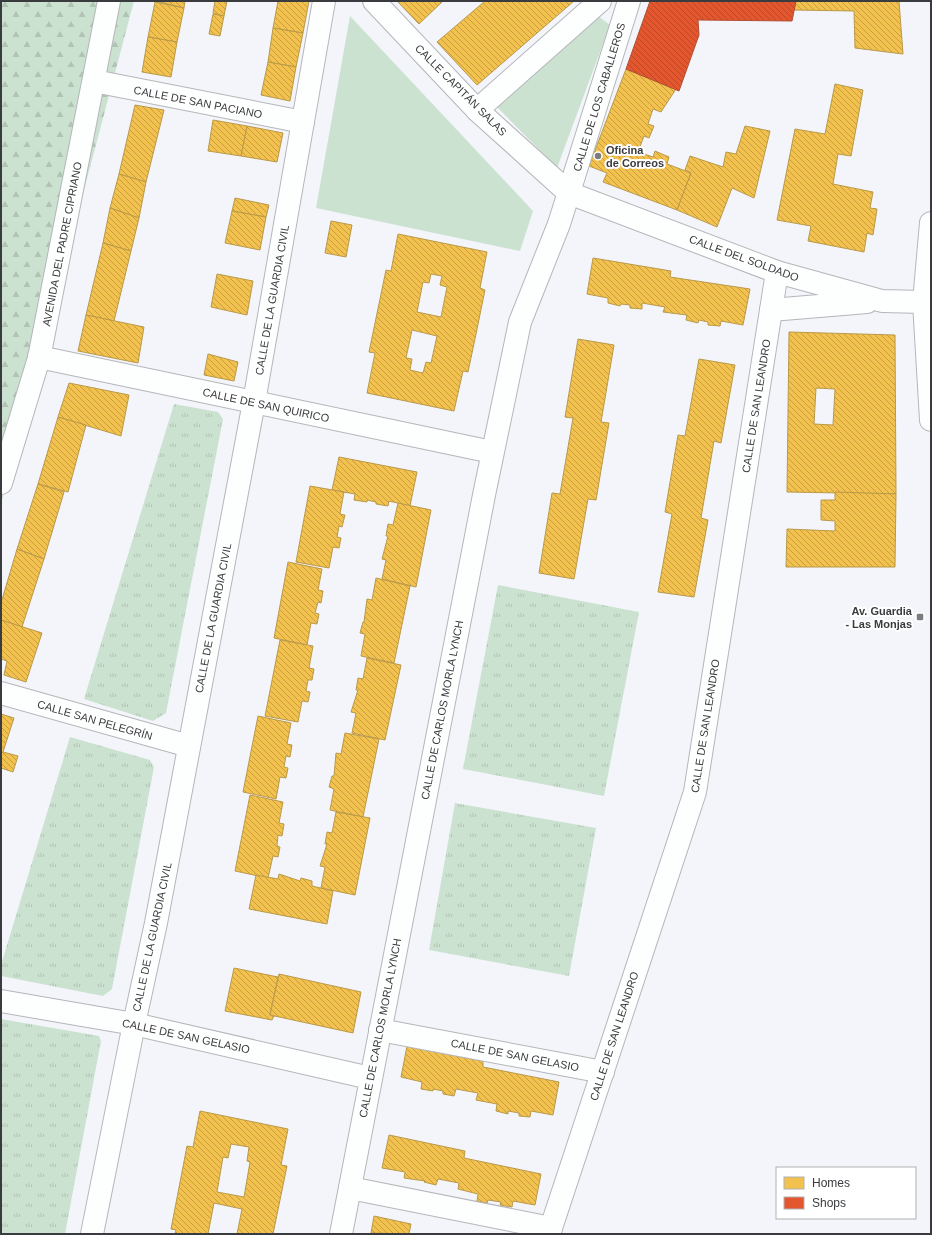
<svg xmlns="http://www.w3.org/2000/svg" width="932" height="1235" viewBox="0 0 932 1235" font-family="Helvetica,sans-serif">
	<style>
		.grass { fill: url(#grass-tufts) }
		.forest { fill: url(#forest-firs) }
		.green { fill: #cce2d0 }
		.homes { fill: url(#homes-back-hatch); stroke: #ba9949; fill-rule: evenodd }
		.shops { fill: url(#shops-back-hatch); stroke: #b14f33 }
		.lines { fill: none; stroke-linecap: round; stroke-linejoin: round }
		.minor-casing { stroke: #b4b6ba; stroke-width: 24 }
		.tertiary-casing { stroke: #b4b6ba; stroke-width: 24 }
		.minor { stroke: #fdfefe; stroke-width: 22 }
		.tertiary { stroke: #fdfefe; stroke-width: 22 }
		.poi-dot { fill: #7a7c80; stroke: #fff; stroke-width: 1.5 }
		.labels { text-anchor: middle; stroke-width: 4; stroke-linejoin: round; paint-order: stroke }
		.street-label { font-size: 11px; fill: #393b3e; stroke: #fff }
		.poi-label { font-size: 11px; font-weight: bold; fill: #393b3e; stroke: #fff; text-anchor: start }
	</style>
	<defs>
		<pattern id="grass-tufts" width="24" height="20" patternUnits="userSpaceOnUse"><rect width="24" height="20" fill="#cce2d0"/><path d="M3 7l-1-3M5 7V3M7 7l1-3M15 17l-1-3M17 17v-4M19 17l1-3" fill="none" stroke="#b0c3b4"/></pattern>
		<pattern id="forest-firs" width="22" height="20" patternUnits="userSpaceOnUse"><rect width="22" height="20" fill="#cce2d0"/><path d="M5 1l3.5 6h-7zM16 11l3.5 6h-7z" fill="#b0c3b4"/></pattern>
		<pattern id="homes-back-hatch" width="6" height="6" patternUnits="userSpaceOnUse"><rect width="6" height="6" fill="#f2c14e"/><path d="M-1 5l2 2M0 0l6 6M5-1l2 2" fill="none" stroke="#c59e42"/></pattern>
		<pattern id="shops-back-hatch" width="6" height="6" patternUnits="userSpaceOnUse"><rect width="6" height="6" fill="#e4572e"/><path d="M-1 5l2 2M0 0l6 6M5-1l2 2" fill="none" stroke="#ba4929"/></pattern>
	</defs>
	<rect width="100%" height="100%" fill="#f3f5fa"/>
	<!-- grass -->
	<g class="grass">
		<polygon points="174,404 218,412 223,419 166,713 153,721 84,699"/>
		<polygon points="498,585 639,612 604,796 463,769"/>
		<polygon points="70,737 150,760 154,767 112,989 103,996 1,976 1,965"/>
		<polygon points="455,803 596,828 569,976 429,950"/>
		<polygon points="1,1019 99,1036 101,1041 65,1234 1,1234"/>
	</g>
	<!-- forest -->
	<polygon class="forest" points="1,1 134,1 1,504"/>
	<!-- green -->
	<g class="green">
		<polygon points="350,16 533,211 520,251 316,208"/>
		<polygon points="598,16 610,25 557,168 496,106"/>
	</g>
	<!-- homes -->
	<g class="homes">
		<polygon points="155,1 185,1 184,8"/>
		<polygon points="215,1 227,1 224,16 213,13"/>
		<polygon points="278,1 309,1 303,33 273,28"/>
		<polygon points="397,1 443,1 419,24"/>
		<polygon points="485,1 574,1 477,85 437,42"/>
		<polygon points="796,1 899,1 903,54 855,48 854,11 794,10"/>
		<polygon points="155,2 184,8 177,42 148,37"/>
		<polygon points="213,14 224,16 220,36 209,34"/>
		<polygon points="273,28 303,33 296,67 268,62"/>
		<polygon points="148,37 177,42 171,77 142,72"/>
		<polygon points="268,62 296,67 290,101 261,95"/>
		<polygon points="626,69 676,89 661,112 653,109 648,124 654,126 649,138 644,136 638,152 653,157 655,151 669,157 667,164 691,173 677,210 603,182 607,173 589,166"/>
		<polygon points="835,84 863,90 851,156 838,154 833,184 873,192 870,208 877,209 873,235 867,233 864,252 808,241 811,226 777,220 795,129 825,134"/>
		<polygon points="135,105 164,110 146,182 119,174"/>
		<polygon points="213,120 247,126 241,156 208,151"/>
		<polygon points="247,126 283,133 277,162 241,156"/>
		<polygon points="745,126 770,131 754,198 732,188 717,227 677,210 691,173 685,170 690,156 723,167 726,152 736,154"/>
		<polygon points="119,174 146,182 139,218 110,208"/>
		<polygon points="235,198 269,205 266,217 232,211"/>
		<polygon points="110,208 139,218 131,251 103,243"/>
		<polygon points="232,211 266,217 260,250 225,243"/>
		<polygon points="331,221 352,225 346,257 325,253"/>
		<path d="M 398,234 L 487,252 L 480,288 L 485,290 L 476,334 L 468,372 L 463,371 L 454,411 L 367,393 L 375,353 L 369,352 L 386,270 L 391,271 ZM 431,274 L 442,276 L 440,285 L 447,287 L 441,317 L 417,312 L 423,282 L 429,283 ZM 412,330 L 437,336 L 431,363 L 426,362 L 423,373 L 410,370 L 412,359 L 406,358 Z"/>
		<polygon points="103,243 131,251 114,321 86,315"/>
		<polygon points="593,258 671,271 670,277 750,289 743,325 721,321 720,326 708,325 708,322 699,320 698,323 686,320 687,315 663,312 665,307 642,303 642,309 630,308 630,305 621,304 620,306 608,303 608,298 587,294"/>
		<polygon points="217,274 253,281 247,315 211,307"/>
		<polygon points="86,315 144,327 138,363 78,351"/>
		<path d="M 789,332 L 895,335 L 896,494 L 787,492 ZM 816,388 L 835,389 L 833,425 L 814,424 Z"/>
		<polygon points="578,339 614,345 601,422 609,423 596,500 588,499 574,579 539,573 552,493 560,494 573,418 565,417"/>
		<polygon points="208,354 238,362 234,381 204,375"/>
		<polygon points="699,359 735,365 721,443 714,441 701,518 708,520 694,597 658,592 672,514 665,512 678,435 685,436"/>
		<polygon points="69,383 129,395 121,436 58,417"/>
		<polygon points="58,417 86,425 68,492 38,484"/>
		<polygon points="339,457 417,472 410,506 389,501 388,506 376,504 376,502 367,500 367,502 354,500 355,494 332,490"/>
		<polygon points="38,484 64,492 44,559 17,549"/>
		<polygon points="310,486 344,492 340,514 345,515 342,527 339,526 337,537 341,538 339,548 333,547 329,568 296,562"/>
		<polygon points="835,492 896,494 895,567 786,567 787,529 835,531 835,521 821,520 821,500 835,500"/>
		<polygon points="398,503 431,510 416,587 382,579 386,560 382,559 388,536 386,536 388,524 393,525"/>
		<polygon points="17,549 44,559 22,627 1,620 1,603"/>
		<polygon points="288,562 322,569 318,590 323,591 321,603 318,602 315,613 319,614 317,624 311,623 307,645 274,638"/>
		<polygon points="376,578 410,586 394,663 361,656 365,634 360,633 363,622 364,622 367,599 372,600"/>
		<polygon points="1,620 42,633 26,682 4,675 7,661 1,659"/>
		<polygon points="280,640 313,646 309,668 314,669 312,680 308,680 306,691 310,692 308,702 302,701 298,722 265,716"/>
		<polygon points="367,658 401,665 385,740 352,733 356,713 351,712 358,690 356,690 358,678 363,679"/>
		<polygon points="1,714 14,718 3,752 18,756 13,772 1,768"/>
		<polygon points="258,716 291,723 287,744 292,745 290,757 286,756 284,767 288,768 286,778 280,777 276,799 243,792"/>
		<polygon points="345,733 379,739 363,817 330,810 334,789 329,787 332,776 334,776 336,753 341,754"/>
		<polygon points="250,795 283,802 279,823 284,824 282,836 278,835 277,846 280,847 278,857 273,856 268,878 235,871"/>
		<polygon points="336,812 370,818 355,895 321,888 325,867 320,866 327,844 325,844 327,832 332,833"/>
		<polygon points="279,874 300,881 301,878 312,881 312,886 333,891 327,924 249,909 256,875 278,879"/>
		<polygon points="234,968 278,977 270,1015 274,1016 272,1020 225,1011"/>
		<polygon points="279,974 361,992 353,1033 270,1015"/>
		<polygon points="407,1046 483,1061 483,1067 559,1082 553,1115 531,1111 530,1117 519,1116 519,1113 508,1111 508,1114 496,1111 497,1104 476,1100 478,1093 456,1089 454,1096 443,1094 443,1091 433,1089 433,1091 421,1089 422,1082 401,1077"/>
		<path d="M 200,1111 L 288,1129 L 281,1165 L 287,1166 L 273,1234 L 237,1234 L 242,1209 L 214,1203 L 208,1234 L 175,1234 L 176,1230 L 171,1229 L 187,1146 L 193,1147 ZM 231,1144 L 249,1147 L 247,1161 L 250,1162 L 244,1197 L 217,1192 L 223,1157 L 228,1158 Z"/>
		<polygon points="389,1135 465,1151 464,1158 541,1174 535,1205 513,1201 512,1207 500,1205 501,1202 488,1200 487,1203 477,1201 478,1194 458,1189 459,1183 438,1179 436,1185 424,1182 425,1181 404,1178 405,1172 382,1168"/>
		<polygon points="374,1216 411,1224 409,1234 371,1233"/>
	</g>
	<!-- shops -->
	<polygon class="shops" points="650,1 796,1 792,21 698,20 699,35 679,91 626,69"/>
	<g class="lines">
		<defs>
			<g id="minor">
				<polyline points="374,1 477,110 569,193 777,272 882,301 924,302"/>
				<polyline points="94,81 303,122"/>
				<polyline points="477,110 600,1"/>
				<polyline points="771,310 867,302"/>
				<polyline points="39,357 492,452"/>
				<polyline points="1,483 39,358 109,1"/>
				<polyline points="1,693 189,746"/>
				<polyline points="1,1001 134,1024 370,1078"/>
				<polyline points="380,1030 603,1072"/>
				<polyline points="350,1188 551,1228"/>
				<polyline points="92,1234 134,1024 156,923 254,402 324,1"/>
				<polyline points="341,1234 484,495 520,322 559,224 629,1"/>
				<polyline points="549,1234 695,792 777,272"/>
			</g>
			<polyline id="tertiary" points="931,223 924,302 931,420"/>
		</defs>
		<!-- minor casing -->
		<use href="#minor" class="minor-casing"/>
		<!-- tertiary casing -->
		<use href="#tertiary" class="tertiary-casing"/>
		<!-- minor -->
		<use href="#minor" class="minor"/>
		<!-- tertiary -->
		<use href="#tertiary" class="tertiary"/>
	</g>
	<!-- markers -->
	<g class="poi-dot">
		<circle cx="598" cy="156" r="4"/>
		<rect x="916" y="613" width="8" height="8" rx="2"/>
	</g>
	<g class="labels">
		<!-- street labels -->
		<g class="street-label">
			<text transform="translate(461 90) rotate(45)" y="4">CALLE CAPITÁN SALAS</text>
			<text transform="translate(599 97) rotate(-73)" y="4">CALLE DE LOS CABALLEROS</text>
			<text transform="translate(198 102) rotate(11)" y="4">CALLE DE SAN PACIANO</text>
			<text transform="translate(62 244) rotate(-79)" y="4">AVENIDA DEL PADRE CIPRIANO</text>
			<text transform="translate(744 258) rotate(20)" y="4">CALLE DEL SOLDADO</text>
			<text transform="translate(272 300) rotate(-80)" y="4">CALLE DE LA GUARDIA CIVIL</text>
			<text transform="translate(266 405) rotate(12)" y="4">CALLE DE SAN QUIRICO</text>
			<text transform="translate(756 406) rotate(-81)" y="4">CALLE DE SAN LEANDRO</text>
			<text transform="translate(213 618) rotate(-79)" y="4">CALLE DE LA GUARDIA CIVIL</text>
			<text transform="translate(442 710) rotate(-79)" y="4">CALLE DE CARLOS MORLA LYNCH</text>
			<text transform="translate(95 720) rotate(16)" y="4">CALLE SAN PELEGRÍN</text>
			<text transform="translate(705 726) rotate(-81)" y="4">CALLE DE SAN LEANDRO</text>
			<text transform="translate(152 937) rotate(-78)" y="4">CALLE DE LA GUARDIA CIVIL</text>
			<text transform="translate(380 1028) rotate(-79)" y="4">CALLE DE CARLOS MORLA LYNCH</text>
			<text transform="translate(186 1036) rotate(12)" y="4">CALLE DE SAN GELASIO</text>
			<text transform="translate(614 1036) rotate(-72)" y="4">CALLE DE SAN LEANDRO</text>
			<text transform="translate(515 1055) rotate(11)" y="4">CALLE DE SAN GELASIO</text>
		</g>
		<!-- poi labels -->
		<g class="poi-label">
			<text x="606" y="154">Oficina<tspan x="606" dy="13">de Correos</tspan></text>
			<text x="912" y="615" text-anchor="end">Av. Guardia<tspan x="912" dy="13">- Las Monjas</tspan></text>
		</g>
	</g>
	<!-- border -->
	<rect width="932" height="1235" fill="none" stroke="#393b3e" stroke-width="4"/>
	<!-- legend -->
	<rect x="776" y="1167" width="140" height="52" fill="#ffffff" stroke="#b0b1b2"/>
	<rect x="784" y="1177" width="20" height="12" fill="#f2c14e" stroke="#b0b1b2"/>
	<text x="812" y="1187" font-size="12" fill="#393b3e">Homes</text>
	<rect x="784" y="1197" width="20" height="12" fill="#e4572e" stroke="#b0b1b2"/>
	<text x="812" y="1207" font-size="12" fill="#393b3e">Shops</text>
</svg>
